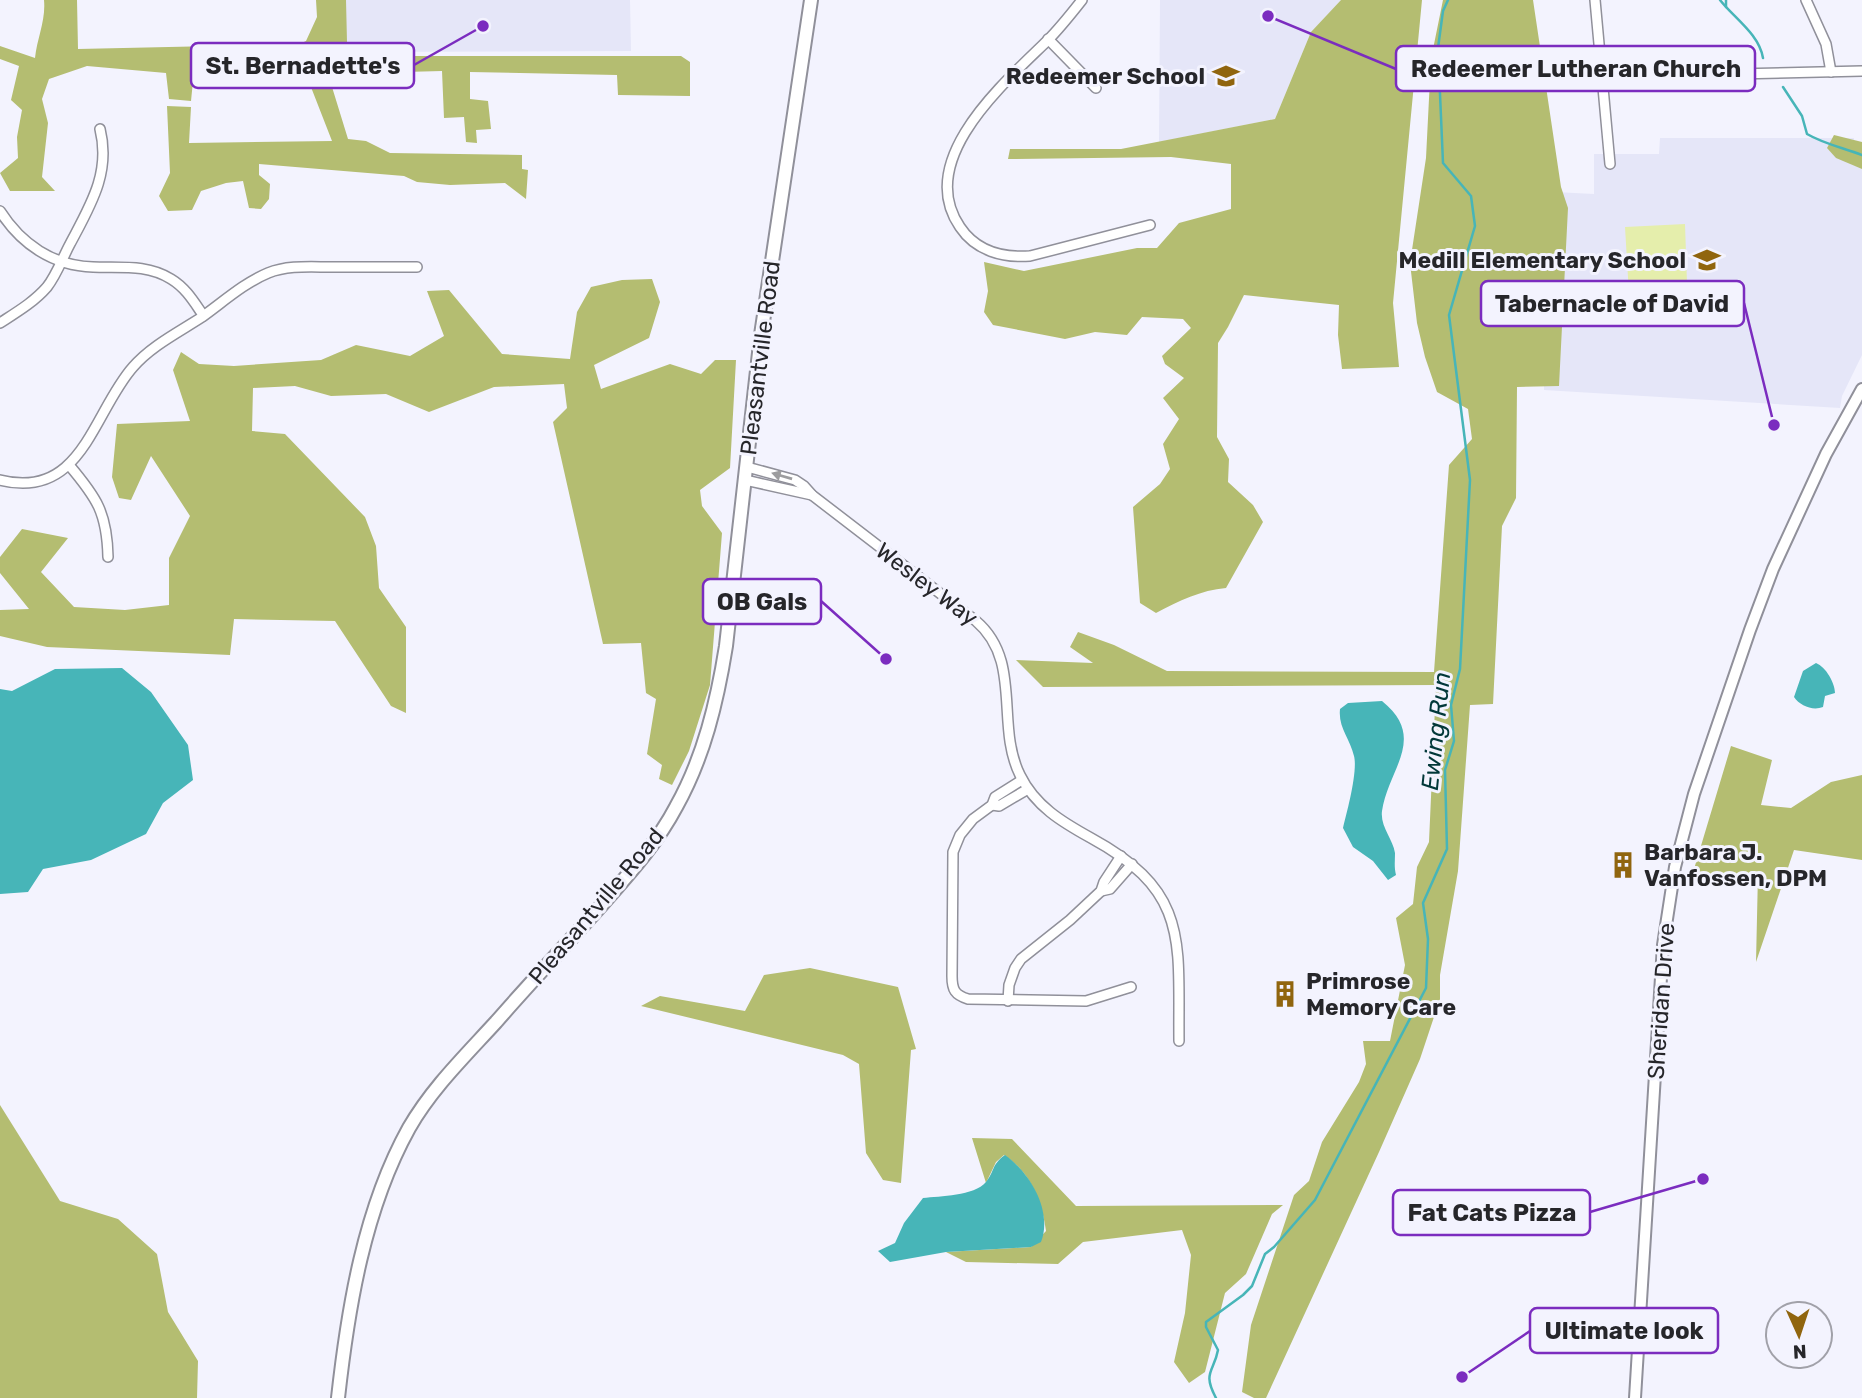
<svg xmlns="http://www.w3.org/2000/svg" width="1862" height="1398" viewBox="0 0 1862 1398" font-family="Rubik,sans-serif">
	<style>
		.built { fill: #e5e6f8 }
		.green { fill: #e5eeac }
		.forest { fill: #b4bd71 }
		.water { fill: #47b5b8 }
		.lines { fill: none; stroke-linecap: round; stroke-linejoin: round }
		.stream { stroke: #47b5b8; stroke-width: 2.5 }
		.minor-casing { stroke: #90909a; stroke-width: 12 }
		.tertiary-casing { stroke: #90909a; stroke-width: 14 }
		.secondary-casing { stroke: #90909a; stroke-width: 16 }
		.minor { stroke: #fff; stroke-width: 9 }
		.tertiary { stroke: #fff; stroke-width: 10 }
		.secondary { stroke: #fff; stroke-width: 12 }
		.oneway { fill: #9d9d9f }
		.labels { text-anchor: middle; stroke-width: 6; stroke-linejoin: round; paint-order: stroke }
		.poi-label { font-size: 23px; font-weight: bold; fill: #26262a; stroke: #f3f3fe; text-anchor: end }
		.street-label { font-size: 23px; fill: #26262a; stroke: #f3f3fe }
		.water-label { font-size: 24px; font-style: italic; fill: #023839; stroke: #f3f3fe }
		.leader { fill: none; stroke: #7b2cbf; stroke-width: 2.5 }
		.callout-dot { fill: #7b2cbf; stroke: #f3f3fe; stroke-width: 2.5 }
		.callout { fill: #f3f3fe; stroke: #7b2cbf; stroke-width: 2.5 }
		.callout-label { font-size: 24px; text-anchor: middle; font-weight: bold; fill: #26262a }
	</style>
	<rect width="100%" height="100%" fill="#f3f3fe"/>
	<!-- built -->
	<g class="built">
		<polygon points="336,0 630,0 631,51 336,52"/>
		<polygon points="1160,0 1341,0 1311,32 1275,119 1159,142"/>
		<polygon points="1660,138 1854,138 1855,160 1862,163 1862,355 1842,396 1840,408 1544,390 1543,283 1536,191 1594,194 1594,154 1659,154"/>
	</g>
	<!-- green -->
	<polygon class="green" points="1685,224 1688,313 1644,316 1642,294 1629,294 1625,227"/>
	<!-- forest -->
	<g class="forest">
		<path d="M 44,0 L 77,0 L 78,49 L 214,46 L 286,50 L 306,41 L 317,17 L 316,0 L 346,0 L 347,42 L 374,56 L 681,56 L 690,62 L 690,96 L 618,95 L 617,75 L 470,72 L 470,99 L 488,101 L 491,129 L 476,130 L 477,143 L 466,142 L 464,117 L 444,118 L 442,71 L 328,74 L 348,139 L 366,141 L 390,153 L 522,155 L 522,169 L 528,170 L 526,199 L 505,183 L 450,185 L 417,182 L 404,176 L 259,164 L 259,175 L 270,184 L 269,199 L 261,209 L 249,208 L 243,181 L 226,183 L 201,191 L 192,210 L 168,211 L 159,196 L 170,173 L 167,106 L 191,107 L 189,143 L 332,141 L 309,82 L 193,81 L 191,101 L 169,99 L 166,73 L 87,66 L 49,79 L 42,99 L 48,123 L 42,177 L 55,191 L 10,191 L 0,173 L 18,158 L 17,137 L 22,110 L 11,100 L 19,66 L 0,59 L 0,46 L 35,58 C 37,38 46,20 44,0 Z"/>
		<path d="M 1341,0 L 1422,0 L 1393,303 L 1399,367 L 1342,369 L 1338,335 L 1339,305 L 1244,295 L 1228,327 L 1218,343 L 1217,437 L 1229,459 L 1228,482 L 1253,505 L 1263,522 L 1226,588 C 1201,590 1179,601 1156,613 L 1140,603 L 1133,507 L 1160,484 L 1170,469 L 1163,444 L 1179,419 L 1163,398 L 1184,378 L 1165,364 L 1162,356 L 1191,328 L 1183,319 L 1142,317 L 1127,335 L 1095,332 L 1065,339 L 993,325 L 984,312 L 988,291 L 984,262 L 1024,271 L 1137,248 L 1157,248 L 1179,223 L 1231,209 L 1231,164 L 1171,157 L 1008,159 L 1010,149 L 1121,149 L 1275,119 L 1311,32 Z"/>
		<polygon points="1443,0 1533,0 1561,187 1568,208 1559,386 1517,387 1516,498 1502,526 1493,704 1470,705 1458,871 1440,975 1440,999 1420,1059 1379,1152 1266,1398 1254,1398 1242,1392 1251,1325 1294,1195 1309,1181 1322,1142 1359,1082 1366,1064 1363,1041 1390,1041 1405,965 1396,918 1413,904 1417,867 1429,842 1436,685 1043,687 1016,660 1093,663 1070,647 1078,632 1114,645 1167,671 1434,672 1449,465 1472,439 1468,409 1437,392 1425,357 1417,323 1410,263 1426,158 1431,59"/>
		<polygon points="1834,135 1862,142 1862,169 1836,158 1827,148"/>
		<polygon points="652,279 660,302 649,338 594,365 601,389 670,364 701,374 715,360 736,360 730,468 700,490 702,506 722,533 710,685 689,751 672,785 659,779 662,765 647,754 656,699 646,693 641,643 603,644 553,422 567,408 564,384 494,387 429,412 386,394 331,396 295,386 253,388 252,431 285,434 365,517 376,546 379,588 406,627 406,713 391,706 335,621 234,619 230,655 47,647 0,636 0,610 29,609 0,573 0,557 22,529 68,538 41,572 74,607 125,610 169,605 169,558 190,516 151,456 131,500 119,498 112,477 117,424 190,421 173,370 181,352 199,364 234,366 321,360 356,345 410,356 444,336 427,291 449,290 502,354 570,359 577,312 591,287 622,280"/>
		<polygon points="1731,746 1772,760 1761,805 1791,808 1831,782 1862,775 1862,860 1794,850 1756,962 1758,873 1691,879"/>
		<polygon points="810,968 898,987 916,1049 911,1050 901,1183 883,1180 866,1153 859,1064 843,1055 641,1006 660,996 745,1011 764,975"/>
		<polygon points="0,1105 60,1201 118,1219 157,1254 168,1312 198,1361 197,1398 0,1398"/>
		<path d="M 972,1138 L 1012,1139 L 1076,1206 L 1283,1205 L 1272,1214 L 1246,1274 L 1225,1293 L 1205,1372 L 1189,1383 L 1174,1362 L 1185,1313 L 1191,1255 L 1182,1230 L 1083,1242 L 1058,1264 L 966,1262 L 946,1252 L 1031,1247 L 1046,1231 C 1042,1201 1031,1173 1004,1155 L 996,1162 L 986,1183 Z"/>
	</g>
	<!-- water -->
	<g class="water">
		<path d="M 1816,663 C 1826,667 1835,683 1835,693 L 1825,696 L 1823,707 C 1813,711 1800,706 1794,697 L 1803,671 Z"/>
		<polygon points="122,668 151,692 188,745 193,780 163,803 146,834 91,860 43,869 28,892 0,894 0,689 12,691 55,669"/>
		<path d="M 1382,701 C 1428,738 1388,769 1382,811 C 1380,827 1393,839 1395,853 C 1395,861 1394,867 1396,875 L 1388,880 L 1373,861 L 1353,847 L 1343,828 C 1347,812 1358,771 1354,756 C 1350,738 1338,728 1340,709 L 1348,703 Z"/>
		<path d="M 1005,1155 C 1030,1173 1053,1211 1041,1242 L 1031,1247 L 946,1252 L 890,1262 L 878,1251 L 895,1243 L 904,1223 L 923,1198 C 940,1196 974,1196 986,1182 C 995,1171 991,1165 1005,1155 Z"/>
	</g>
	<g class="lines">
		<!-- stream -->
		<g class="stream">
			<path d="M 1720,0 C 1734,18 1759,34 1763,58"/>
			<polyline points="1726,7 1726,0"/>
			<path d="M 1783,87 L 1802,116 L 1807,134 C 1824,144 1844,148 1862,155"/>
			<path d="M 1216,1398 C 1202,1372 1214,1372 1218,1350 L 1206,1327 L 1206,1322 L 1243,1295 L 1252,1286 L 1265,1254 L 1274,1247 L 1315,1200 L 1426,988 L 1428,939 L 1423,903 L 1447,849 L 1445,770 L 1454,741 L 1451,705 L 1460,669 L 1470,480 L 1449,315 L 1475,226 L 1471,196 L 1443,163 L 1438,48 L 1443,11 L 1448,0"/>
		</g>
		<defs>
			<g id="minor">
				<path d="M 1082,0 C 1071,14 1060,28 1047,41 C 1004,83 914,160 960,227 C 976,251 1003,258 1030,256 L 1150,225"/>
				<polyline points="1595,0 1610,164"/>
				<polyline points="1806,0 1826,44 1831,72"/>
				<polyline points="1048,39 1096,88"/>
				<polyline points="1602,77 1862,71"/>
				<path d="M 0,211 C 21,244 53,266 93,267 C 121,268 147,264 171,279 C 186,288 194,302 203,315"/>
				<path d="M 0,323 C 17,312 34,302 47,287 C 57,274 62,259 70,244 C 90,206 111,173 100,129"/>
				<path d="M 69,465 C 97,498 107,513 108,557"/>
				<path d="M 747,467 L 795,480 L 804,486 L 812,495 L 976,621 C 1023,661 995,725 1020,775 C 1035,806 1062,822 1091,838 C 1190,892 1178,941 1179,1041"/>
				<path d="M 0,480 C 82,501 93,412 133,367 C 151,346 179,332 202,317 C 223,302 244,283 268,273 C 288,265 310,267 331,267 C 360,267 388,267 417,267"/>
				<polyline points="745,480 812,495"/>
				<path d="M 1022,780 L 995,797 L 992,805 L 973,819 L 960,835 L 953,852 L 952,976 C 952,990 955,995 968,999 L 1086,1001 L 1131,987"/>
				<polyline points="992,805 999,806 1028,789"/>
				<polyline points="1101,891 1110,889 1132,864"/>
				<polyline points="1008,1001 1009,985 1015,968 1021,959 1070,920 1101,891 1104,882 1121,856"/>
			</g>
			<polyline id="tertiary" points="1635,1398 1663,945 1675,867 1694,794 1750,630 1773,569 1826,454 1862,389"/>
			<path id="secondary" d="M 338,1398 C 348,1308 364,1209 409,1128 C 432,1088 465,1056 496,1022 C 530,983 565,946 599,908 C 627,876 656,845 676,807 C 704,757 717,702 726,646 L 761,335 L 811,0"/>
		</defs>
		<!-- minor casing -->
		<use href="#minor" class="minor-casing"/>
		<!-- tertiary casing -->
		<use href="#tertiary" class="tertiary-casing"/>
		<!-- secondary casing -->
		<use href="#secondary" class="secondary-casing"/>
		<!-- minor -->
		<use href="#minor" class="minor"/>
		<!-- tertiary -->
		<use href="#tertiary" class="tertiary"/>
		<!-- secondary -->
		<use href="#secondary" class="secondary"/>
	</g>
	<!-- one-way arrows -->
	<defs><path id="oneway-solid" d="M-6-.8H1V-3.2L6.5 0L1 3.2V.8H-6Z" transform="scale(1.75)"/></defs>
	<use class="oneway" href="#oneway-solid" transform="translate(782 476) rotate(-164)"/>
	<!-- icons -->
	<defs>
		<symbol id="school-bare" viewBox="-9 -9 18 18"><path d="M0-5L7-2L0 1L-7-2ZM-4 1L0 2.5L4 1V4Q0 6-4 4Z" fill="#90650e" stroke="#f3f3fe" stroke-width="2.5" paint-order="stroke"/></symbol>
		<symbol id="building-bare" viewBox="-9 -9 18 18"><path d="M-4-6H4V6H1V3H-1V6H-4ZM-2.5-4.3h1.7v1.8h-1.7ZM.8-4.3h1.7v1.8H.8ZM-2.5-1h1.7V.8h-1.7ZM.8-1h1.7V.8H.8Z" fill="#90650e" stroke="#f3f3fe" stroke-width="2.5" paint-order="stroke"/></symbol>
	</defs>
	<g fill-rule="evenodd">
		<use href="#school-bare" x="1207" y="57" width="38" height="38"/>
		<use href="#school-bare" x="1688" y="241" width="38" height="38"/>
		<use href="#building-bare" x="1604" y="846" width="38" height="38"/>
		<use href="#building-bare" x="1266" y="975" width="38" height="38"/>
	</g>
	<g class="labels">
		<!-- poi labels -->
		<g class="poi-label">
			<text x="1205" y="84">Redeemer School</text>
			<text x="1686" y="268">Medill Elementary School</text>
			<text x="1644" y="860" text-anchor="start">Barbara J.<tspan x="1644" dy="26">Vanfossen, DPM</tspan></text>
			<text x="1306" y="989" text-anchor="start">Primrose<tspan x="1306" dy="26">Memory Care</tspan></text>
		</g>
		<!-- street labels -->
		<g class="street-label">
			<text transform="translate(760 358) rotate(-83)" y="8">Pleasantville Road</text>
			<text transform="translate(927 584) rotate(37)" y="8">Wesley Way</text>
			<text transform="translate(596 906) rotate(-50)" y="8">Pleasantville Road</text>
			<text transform="translate(1661 1001) rotate(-86)" y="8">Sheridan Drive</text>
		</g>
		<!-- water labels -->
		<g class="water-label">
			<text transform="translate(1436 731) rotate(-84)" y="8">Ewing Run</text>
		</g>
	</g>
	<!-- callouts -->
	<path class="leader" d="M483 26L414 65M1268 16L1396 69M1774 425L1744 303M886 659L821 601M1703 1179L1590 1212M1462 1377L1530 1331"/>
	<g class="callout-dot">
		<circle cx="483" cy="26" r="7"/>
		<circle cx="1268" cy="16" r="7"/>
		<circle cx="1774" cy="425" r="7"/>
		<circle cx="886" cy="659" r="7"/>
		<circle cx="1703" cy="1179" r="7"/>
		<circle cx="1462" cy="1377" r="7"/>
	</g>
	<g class="callout">
		<rect x="191" y="43" width="223" height="45" rx="7"/>
		<rect x="1396" y="46" width="359" height="45" rx="7"/>
		<rect x="1481" y="281" width="263" height="45" rx="7"/>
		<rect x="703" y="579" width="118" height="45" rx="7"/>
		<rect x="1393" y="1190" width="197" height="45" rx="7"/>
		<rect x="1530" y="1308" width="188" height="45" rx="7"/>
	</g>
	<g class="callout-label">
		<text x="303" y="74">St. Bernadette's</text>
		<text x="1576" y="77">Redeemer Lutheran Church</text>
		<text x="1612" y="312">Tabernacle of David</text>
		<text x="762" y="610">OB Gals</text>
		<text x="1492" y="1221">Fat Cats Pizza</text>
		<text x="1624" y="1339">Ultimate look</text>
	</g>
	<!-- north arrow -->
	<g transform="translate(1799 1335) rotate(177)"><circle r="33" fill="#f3f3fe" stroke="#a1a1a9" stroke-width="2"/>
	<path d="M0-5L12 26L0 18L-12 26Z" fill="#90650e"/>
	<text y="-10" font-size="19" font-weight="bold" text-anchor="middle" fill="#26262a">N</text>
	</g>
</svg>
